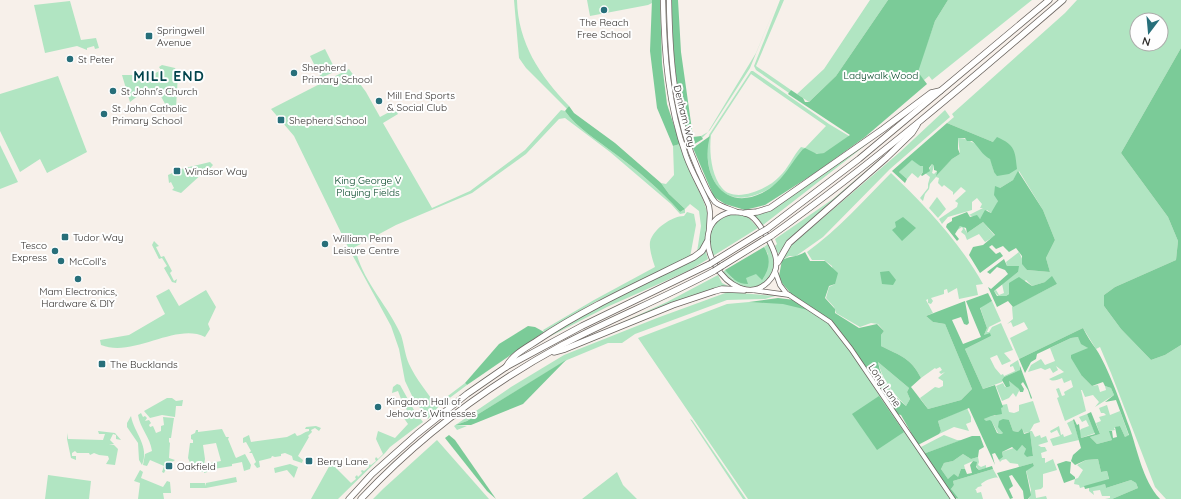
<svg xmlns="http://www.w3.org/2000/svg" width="1181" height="499" viewBox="0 0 1181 499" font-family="Quicksand,sans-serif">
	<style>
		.green { fill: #b1e5c2; fill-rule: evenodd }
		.forest { fill: #7bcb98; fill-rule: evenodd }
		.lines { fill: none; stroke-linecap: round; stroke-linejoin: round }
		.secondary-casing { stroke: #6d6762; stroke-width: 5.5 }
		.primary-casing { stroke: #6d6762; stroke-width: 6 }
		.highway-casing { stroke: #6d6762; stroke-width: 7 }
		.secondary { stroke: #fff; stroke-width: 4 }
		.primary { stroke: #fff; stroke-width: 4.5 }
		.highway { stroke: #fff; stroke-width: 5.5 }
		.highway-bridge-casing { stroke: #6d6762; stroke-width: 7; stroke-linecap: butt }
		.highway-bridge { stroke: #fff; stroke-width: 5.5 }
		.poi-dot { fill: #276f7a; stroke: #fefefe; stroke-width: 1.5 }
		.labels { text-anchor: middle; stroke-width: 4; stroke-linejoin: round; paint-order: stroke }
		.poi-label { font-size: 10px; fill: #322f2d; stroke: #fefefe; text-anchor: start }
		.park-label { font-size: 10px; fill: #014424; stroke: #fefefe }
		.street-label { font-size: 10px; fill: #322f2d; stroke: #fefefe }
		.district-label { font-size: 14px; font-weight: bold; letter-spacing: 1px; fill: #02444c; stroke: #fefefe }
	</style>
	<rect width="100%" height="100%" fill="#f7f0ea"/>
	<!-- green -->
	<g class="green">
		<path d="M 514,0 L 517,0 C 518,43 540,76 569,106 L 567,109 L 526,68 L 519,58 Z"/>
		<polygon points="587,0 652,0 652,3 648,5 590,16"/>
		<polygon points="778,0 750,68 710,130 702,138 701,136 708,132 756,53"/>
		<polygon points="780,0 784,0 756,66 791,90 789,93 756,70 754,66"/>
		<polygon points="870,0 888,0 836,76 809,102 797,94 824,69"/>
		<polygon points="948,0 1032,0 932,80 929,76 924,80 917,72 935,21"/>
		<path d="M 1077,0 L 1181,0 L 1181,48 L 1121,153 L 1168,217 L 1178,241 L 1176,260 L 1115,287 L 1104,295 L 1104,306 L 1121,329 L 1151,360 L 1165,355 L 1181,345 L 1181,499 L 1166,499 L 1155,487 L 1111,373 L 1100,347 L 1096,349 L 1083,328 L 1019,359 L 1010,338 L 1028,329 L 1024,322 L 1013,327 L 1011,322 L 1007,324 L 1013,319 L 1012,307 L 1057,284 L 1045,282 L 1032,286 L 1026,280 L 1006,296 L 999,297 L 994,291 L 996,290 L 999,295 L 1004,293 L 1002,284 L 1018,272 L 1007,266 L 1006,262 L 1019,252 L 1027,270 L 1050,272 L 1046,258 L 1055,240 L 1043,210 L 1019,171 L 1013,180 L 1000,188 C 999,197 998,207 991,213 L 987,210 L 980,219 L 969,215 L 983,208 L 980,208 L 982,204 L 977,198 L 972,202 L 972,210 L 948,217 L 942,224 L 939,219 L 957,207 L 958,203 L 955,201 L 966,191 L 961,187 L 953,195 L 953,192 L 944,185 L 942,187 L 938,183 L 939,178 L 936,177 L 930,184 L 929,189 L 925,194 L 923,201 L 920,198 L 928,188 L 928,184 L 930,177 L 925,173 L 928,172 L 932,164 L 934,166 L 932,173 L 934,174 L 937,171 L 936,175 L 952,159 L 960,154 L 958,138 C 969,137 986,150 991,160 C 992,163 993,168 994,172 L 993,142 L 947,123 L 954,117 L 952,114 L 1065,13 ZM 1137,20 L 1161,20 L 1161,44 L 1137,44 Z"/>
		<polygon points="70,1 81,40 96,38 99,48 95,49 94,46 87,48 87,50 77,46 45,53 34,5"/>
		<polygon points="325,49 336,71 321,78 310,56"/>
		<polygon points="162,65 175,68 178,74 176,108 170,113 157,89 150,94 144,91 130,102 122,75 138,75 139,77 152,75 161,70 159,67"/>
		<path d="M 349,69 L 366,92 L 380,117 L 395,109 L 398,114 L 383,123 L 432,208 L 470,191 L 525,150 L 561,110 L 565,111 C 577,128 597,140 614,153 C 637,170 661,190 680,212 L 685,209 L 669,194 L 661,183 L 666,184 L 674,175 L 673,146 L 680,144 C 684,155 687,166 692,177 C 705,204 717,221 700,250 L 697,252 L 701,226 L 699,211 L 690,204 L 685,209 L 685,213 L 680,214 L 671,204 L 610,152 L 565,118 L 559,119 L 526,154 L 472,193 L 396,225 L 355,247 C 361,280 388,305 401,335 C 404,344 405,355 409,364 C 416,379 427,392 436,405 L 465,383 L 467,385 L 439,406 L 428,419 L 414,400 L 405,381 L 399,349 L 391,326 L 348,247 L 294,136 L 271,109 Z"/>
		<path d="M 751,71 L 753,71 L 829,124 L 849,136 C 841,142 828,155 818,154 C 812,153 808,150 802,150 C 795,159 790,172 781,180 C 757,201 721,209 710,171 C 708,164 707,154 707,147 C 707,143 709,139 709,135 ZM 751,74 L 826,126 L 805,148 L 801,147 C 793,156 788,169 779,177 C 768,189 735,204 722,188 C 711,175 709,151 711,135 Z"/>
		<polygon points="58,76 87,152 47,173 40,159 20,172 0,131 0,94"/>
		<polygon points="945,110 950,117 890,169 823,237 796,256 789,256 782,260 789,247 900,152"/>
		<polygon points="894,123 763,225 752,215 761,213"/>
		<polygon points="0,145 18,182 0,189"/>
		<polygon points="886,154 789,240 778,254 775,246 777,244 775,239 833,199"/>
		<polygon points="912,159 920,166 923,166 923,172 918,178 912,173 907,179 899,172"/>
		<polygon points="210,162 213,165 206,173 204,172 181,193 172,190 174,188 171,182 169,183 168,175 181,169"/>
		<path d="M 891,173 C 924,204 961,244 983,284 L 976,285 L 978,295 L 959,299 L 957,288 L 948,293 L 947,289 L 944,290 L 944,294 L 931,298 L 933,301 L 931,304 L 928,303 L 928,299 L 926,300 L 933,313 L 926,316 L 933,322 L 945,324 L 972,389 L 961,400 L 928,409 L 920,398 L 935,387 L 939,388 L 943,386 L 943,381 L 938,378 L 945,372 L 941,374 L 939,372 L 942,370 L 940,367 L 936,369 L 935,368 L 921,378 C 911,358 901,356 881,346 L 881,335 L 884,331 L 878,324 L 871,323 L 860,327 L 836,313 L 834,307 L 826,298 L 829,287 L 835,284 L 832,266 L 824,260 L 812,260 L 807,252 C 839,229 864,200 891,173 Z"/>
		<polygon points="937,197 946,209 938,218 929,208"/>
		<path d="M 687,212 L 694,214 L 696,225 L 690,257 L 595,302 L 544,332 L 543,330 L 594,300 L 655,267 C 653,261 649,249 650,242 C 653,229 672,216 684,216 Z"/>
		<path d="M 734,214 L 748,217 L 758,228 L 713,256 C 703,236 712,218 734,214 Z"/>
		<polygon points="983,222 995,236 985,242 979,234 967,240 965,235 961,232 963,229 962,227 956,231 960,226 963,226 967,233"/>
		<polygon points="154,241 159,246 156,247 161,257 164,256 172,271 170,273 174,281 177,279 176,283 172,282 164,268 167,266 162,258 159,259 152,245"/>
		<path d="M 768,244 C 788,280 751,305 723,272 L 725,270 L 733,279 C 757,277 756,273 768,254 L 764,247 Z"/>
		<path d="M 705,249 L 708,259 L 690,270 L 607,307 L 545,339 C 593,307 646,283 697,258 Z"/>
		<polygon points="718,275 722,283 730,287 612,327 667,302"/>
		<path d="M 169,289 L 179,306 L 206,290 L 216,307 L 208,324 L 210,329 L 205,337 C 176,322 134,358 101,345 L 100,340 L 129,335 L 165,314 L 156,296 Z"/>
		<polygon points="728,292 775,296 765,299 727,300 635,334 622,343 608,343 567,360 467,421 457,425 467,426 457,430 454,426 511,387 564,355 657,318"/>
		<polygon points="992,301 1001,321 989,327 987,332 989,332 992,327 1001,323 1013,350 1004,353 1011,361 1002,365 997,355 990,358 995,368 1001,375 1003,374 1004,376 1015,371 1013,366 1010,367 1010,365 1018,360 1021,370 1004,377 1002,382 983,389 965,349 991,336 984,335 987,328 980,307"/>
		<path d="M 749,302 C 769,303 795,301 812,311 C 839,325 863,371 880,396 C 904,430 928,464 951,499 L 748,499 L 638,338 L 727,304 Z"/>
		<path d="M 1078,337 L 1088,348 L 1082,376 L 1092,386 L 1098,385 L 1100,392 L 1106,390 L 1105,386 L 1111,388 L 1114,395 L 1095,407 L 1099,402 L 1093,395 L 1085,397 L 1082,390 L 1081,390 L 1086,411 L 1065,421 L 1057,398 L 1059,397 L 1056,389 L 1059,388 L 1062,396 L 1065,395 L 1064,392 L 1073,387 L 1071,380 L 1064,383 L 1062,378 C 1057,380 1053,382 1049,379 L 1064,372 L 1056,366 L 1058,370 L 1053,373 L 1050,368 L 1045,370 L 1041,368 L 1028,372 L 1031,365 L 1041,359 L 1045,365 L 1055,361 L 1050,348 L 1071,338 Z"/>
		<path d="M 878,362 L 909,388 L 907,392 L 910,399 L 906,406 C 892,392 883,381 878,362 Z"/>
		<polygon points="1009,381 1020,389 1016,397 1013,393 1009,398 1002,401 996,386 1003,383 1005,387 1008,387"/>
		<polygon points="397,384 400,385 414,410 423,422 390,447 385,453 338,499 311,499 331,463 351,483 356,479 355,477 357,475 358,477 362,473 361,471 362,470 364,471 369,467 368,465 369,464 371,465 376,461 375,459 376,457 378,459 383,454 376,439 378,431 395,438 408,424 401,414 405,410 407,411 403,398 401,399 398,391 392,393 393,387"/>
		<polygon points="167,398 172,398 176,401 183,400 182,406 176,406 175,417 162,415 150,418 144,411"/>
		<polygon points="1033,401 1040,422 1034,424 1030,431 1032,431 1035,437 1040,435 1041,438 1046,436 1048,442 1038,445 1041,447 1045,447 1047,451 1041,453 1042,458 1045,458 1045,463 1053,459 1057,470 1043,474 1043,487 1041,489 1035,490 1036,498 1046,496 1047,499 1029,499 1031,490 1026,470 1034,466 1033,463 1019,467 1018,464 1010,463 1006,459 1002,460 1000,462 999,460 1003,457 1002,452 1022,445 1026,449 1027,457 1033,456 1030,432 1024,433 1022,428 1018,432 1013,431 1009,420 1002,430 1003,433 1001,434 998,433 992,422 986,422 984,419 991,415 995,416 1002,405 1007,404 1009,412 1014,413 1019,411 1019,405"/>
		<polygon points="1107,405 1110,415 1120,411 1129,436 1125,437 1120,426 1114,428 1115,430 1110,431 1112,440 1097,444 1090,437 1100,434 1096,423 1101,421 1099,417 1106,415 1104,413 1101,413 1099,408"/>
		<polygon points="967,408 971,417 971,422 966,424 969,431 954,427 939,434 941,431 938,421"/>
		<path d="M 141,413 L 143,417 L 145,416 L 147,418 L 145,421 L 149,420 L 151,423 L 149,425 L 150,427 L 153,426 L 156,433 L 161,431 L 161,426 L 164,425 L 163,417 L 174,418 L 171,438 L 169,438 L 169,442 L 170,443 L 169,458 L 175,460 L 168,465 L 164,473 L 162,472 L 164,466 L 150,460 L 147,466 L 143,465 L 145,454 L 152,451 C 150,437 140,428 138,415 Z"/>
		<polygon points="1087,414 1095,433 1081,438 1079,432 1081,429 1089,426 1086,420 1082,422 1079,417"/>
		<path d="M 131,416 C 134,433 150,446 142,465 L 139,460 L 138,443 L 127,427 L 127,423 Z"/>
		<polygon points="690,419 692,420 746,499 743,499"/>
		<polygon points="1073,420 1079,440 1053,446 1050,439 1060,436 1057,430 1051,433 1050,431 1059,426 1061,435 1063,434 1064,437 1072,434 1067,423"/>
		<path d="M 316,426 L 321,428 L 319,431 L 315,428 L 311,430 L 312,432 L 308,436 L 309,437 L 298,456 L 303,460 L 302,463 L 293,460 L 292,456 L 285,453 L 281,454 L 281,456 L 275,457 L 272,456 L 271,458 L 259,461 L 260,467 L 257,468 L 254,464 L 256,462 L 252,453 L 249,453 L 251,451 L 246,442 L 243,443 L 243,438 L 249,435 L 251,442 L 287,437 L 295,433 L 297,436 C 302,435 304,432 309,431 L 309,429 L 305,429 L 306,427 Z"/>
		<polygon points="222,429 226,437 229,437 228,439 235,456 236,458 245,454 251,465 250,469 244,471 242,462 232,464 232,466 214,469 214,470 204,473 205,464 221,461 216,443 203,445 205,459 203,472 200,472 200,469 191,465 188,458 190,443 193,443 193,440 191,439 191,435 195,433 196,430 198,430 198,432"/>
		<polygon points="98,431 115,433 121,440 116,439 116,435 113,434 110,440 114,444 109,444 114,445 118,449 115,465 106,464 109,459 108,456 99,455 94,453 90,455 89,453 77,453 75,451 72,453 72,456 76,456 76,460 71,458 67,439 68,433 68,439 103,440 105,434 99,434"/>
		<polygon points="944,435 957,440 962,440 923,454 919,448"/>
		<polygon points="437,440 489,499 373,499 383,489"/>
		<polygon points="963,454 971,459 978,457 979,462 978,465 981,467 986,465 986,468 979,470 973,461 964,465 965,469 961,469 958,477 948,479 941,469 944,463 953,461"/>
		<polygon points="1098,459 1101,472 1107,471 1109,480 1080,488 1079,485 1074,484 1075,479 1078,478 1083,470 1077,465 1086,460"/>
		<polygon points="290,464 298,467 294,478 287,470 275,473 274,468"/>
		<path d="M 993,469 L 998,478 C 995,476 984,481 981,484 L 982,486 L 978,487 L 975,490 L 976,490 L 977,493 L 981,492 L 983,499 L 957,499 L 951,489 L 954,485 L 953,481 Z"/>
		<polygon points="140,470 143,472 141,478 163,487 167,481 170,482 171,493 163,493 164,499 138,499 140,483 134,481"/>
		<polygon points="617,472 623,485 637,499 582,499"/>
		<polygon points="48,475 91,481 89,499 45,499"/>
		<polygon points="236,477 237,482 206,488 190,488 190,483 205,483 206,486 206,483"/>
		<polygon points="1131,480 1136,483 1138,488 1112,499 1105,499 1110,498 1110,496 1102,496 1100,490 1093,491 1094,495 1089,491 1089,487 1105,484 1106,488"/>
	</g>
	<!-- forest -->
	<g class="forest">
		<polygon points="652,0 660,0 662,64 667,104 680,144 673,146 657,108 650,51"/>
		<path d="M 672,0 L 678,0 L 681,52 L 693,137 L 701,136 L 703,139 L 691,146 C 676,96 672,52 672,0 Z"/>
		<path d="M 888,0 L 948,0 L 935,21 L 918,72 L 927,84 L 865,137 L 815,173 L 765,205 L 745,210 L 725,204 L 714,197 L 693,148 L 710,136 C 700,171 721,213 762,193 C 782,183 789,166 802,150 L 805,148 L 817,154 L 824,153 L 850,135 L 788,94 L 791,90 L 803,98 L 805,102 L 809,102 L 836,76 Z"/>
		<polygon points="1181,48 1181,345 1165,355 1151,360 1121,329 1104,306 1104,295 1115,287 1176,260 1178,241 1168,217 1121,153"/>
		<path d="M 569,106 L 574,113 L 615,143 L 661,183 L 669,194 L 685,209 L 680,212 C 661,190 637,170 614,153 C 597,140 577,128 565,111 Z"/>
		<path d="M 947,123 L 993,142 L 997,137 C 1015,145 1015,150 1017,169 L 1009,174 L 997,176 L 994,172 L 990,159 C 982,155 979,147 972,141 L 967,141 L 965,138 L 958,138 L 958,149 L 960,154 L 952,159 L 936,176 L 937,171 L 934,170 L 934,166 L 932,164 L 929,168 L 930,171 L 922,176 L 921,175 L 923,172 L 923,166 L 920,166 L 912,160 L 899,172 L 907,179 L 905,183 L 892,171 Z"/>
		<polygon points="1018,171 1043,210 1055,240 1046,258 1050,272 1027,270 1022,264 1022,256 1016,248 1009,252 1003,246 996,249 992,245 989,247 996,254 1000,252 1003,256 980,273 969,255 973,247 983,245 995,235 983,222 967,233 966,228 960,226 955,234 959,239 957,241 946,227 947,224 952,221 952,218 967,212 970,217 977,215 980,219 985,210 991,213 998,201 994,195 995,186 1000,188 1013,180"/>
		<polygon points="903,217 916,228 902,241 892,230 896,227 895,222"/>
		<path d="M 764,247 C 771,258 770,269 762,280 L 756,274 L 746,278 L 748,284 C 737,284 732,278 725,270 Z"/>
		<path d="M 805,252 L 810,261 L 825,261 L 838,273 L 835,284 L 829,286 L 825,298 L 835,309 L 835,313 L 859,328 L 877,324 L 884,331 L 881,335 L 881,346 C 901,356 911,358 921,378 L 911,387 L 928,409 L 961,400 L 972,389 L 945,324 L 933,322 L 926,316 L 965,301 L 969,323 L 967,325 L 964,324 L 961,317 L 952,320 L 963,344 L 981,337 L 966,301 L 988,293 L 992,301 L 980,308 L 987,328 L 984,335 L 990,333 L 991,336 L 965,349 L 983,389 L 995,385 L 1003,407 L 1001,408 L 1002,414 L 991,416 L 984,419 L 986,421 L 990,420 L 992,422 L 997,433 L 1001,434 L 1003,433 L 998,427 L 999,421 L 1003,419 L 1009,420 L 1013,431 L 1018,432 L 1022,428 L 1024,434 L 1030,432 L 1033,456 L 1027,457 L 1024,454 L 1026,449 L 1022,445 L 1017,451 L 1012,447 L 1002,452 L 1003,457 L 999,460 L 995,453 L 992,454 L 995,465 L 969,408 L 938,421 L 941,431 L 939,434 L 918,445 L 901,415 L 897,414 L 831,321 L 814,309 L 793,296 L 782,283 L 779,276 L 782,260 C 790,256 797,257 805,252 ZM 878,362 L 909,388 L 907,392 L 910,399 L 906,406 C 892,394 881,380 878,362 Z"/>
		<polygon points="1004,259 1007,266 1019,266 1018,272 994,291 997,296 1006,296 1009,294 1009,283 1019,277 1032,286 1045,282 1052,276 1057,284 1013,307 1008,301 997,307 988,287 991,289 1008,274 1005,270 997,267 990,274 987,272"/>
		<polygon points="889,271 896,280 893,285 882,284 880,272"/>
		<polygon points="778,298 795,300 812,311 783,304 749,302"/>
		<polygon points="528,326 535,327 544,332 467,385 465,383 499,344"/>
		<path d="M 1083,328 C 1087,336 1091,342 1096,349 C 1108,367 1121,404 1129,426 C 1138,451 1142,479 1160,499 L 1112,499 L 1138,488 L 1136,483 L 1131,480 L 1106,488 L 1105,484 L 1085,489 L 1084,486 L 1109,479 L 1107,471 L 1101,472 L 1098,459 L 1086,460 L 1075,465 L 1071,461 L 1073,455 L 1081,448 L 1073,420 L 1074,419 L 1077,425 L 1079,424 L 1081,438 L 1095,434 L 1087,414 L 1091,412 L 1100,434 L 1090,437 L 1097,444 L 1112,440 L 1109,431 L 1112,431 L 1113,438 L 1117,437 L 1115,427 L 1120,426 L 1125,437 L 1129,435 L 1116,400 L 1105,402 L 1114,395 L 1111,388 L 1105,386 L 1103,382 L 1092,386 L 1082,376 L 1071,358 L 1071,355 L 1088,348 L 1081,344 L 1078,337 L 1071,338 L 1037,354 L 1036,359 L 1031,362 L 1025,373 L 1019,359 Z"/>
		<polygon points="566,360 523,404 471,425 456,425 467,421"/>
		<polygon points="1020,366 1032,398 1031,399 1028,390 1023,382 1021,384 1024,389 1023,392 1020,392 1019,389 1009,381 1010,386 1008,387 1006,387 1002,380 1004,377 1020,370"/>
		<polygon points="879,396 904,432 877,450 852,414"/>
		<polygon points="449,435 455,440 496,499 487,491 445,438"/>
		<polygon points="972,436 980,436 984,447 979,450 978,457 971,459 963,454 953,461 944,463 941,469 948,479 954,474 958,477 961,469 965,469 967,474 972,473 970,465 973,461 977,462 976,467 979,470 992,466 993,469 953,481 954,485 951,489 958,498 954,499 944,482 923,454"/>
		<polygon points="1066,461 1071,462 1070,473 1075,477 1075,479 1064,483 1057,464"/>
		<polygon points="1033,463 1034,466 1026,471 1031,495 1028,499 1024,499 1023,491 1012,475 1009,476 1013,486 1009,489 1013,498 1010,499 997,473"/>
	</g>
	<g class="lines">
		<defs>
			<g id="secondary">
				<polyline points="775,271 780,285 786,293 830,322 851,349 953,499"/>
				<polyline points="752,290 789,295"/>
			</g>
			<g id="primary">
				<path d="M 663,0 C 664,54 668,105 686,156 C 692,173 702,189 709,206 L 710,213 L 709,230"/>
				<path d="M 669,0 C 670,60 674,117 699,172 C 704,182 708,194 715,202 C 721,207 730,209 737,212"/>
				<path d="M 731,212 C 738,212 745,212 751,216 C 758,221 762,229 766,235 C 775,251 783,267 768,282 C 733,317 675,226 731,212 Z"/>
			</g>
			<g id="highway">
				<polyline points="745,213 757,212 770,208 883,129 931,93 940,91"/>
				<polyline points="767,229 859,159 1049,0"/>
				<path d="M 771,236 C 873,163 968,82 1063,0"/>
				<polyline points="718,259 760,233"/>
				<polyline points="778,262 789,243 886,158 912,133 917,125"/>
				<polyline points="722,266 764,240"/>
				<polyline points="554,352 565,349 673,305 715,291 722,289 744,290"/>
				<path d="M 506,367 C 513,354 526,348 538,340 C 587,307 642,283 694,257 L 702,251 L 707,242"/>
				<polyline points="349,499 372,474 417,434 467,394 506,367 582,326 710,264"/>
				<path d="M 361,499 C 419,437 487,386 562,345 C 611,319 664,298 714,271"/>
			</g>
		</defs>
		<!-- secondary casing -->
		<use href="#secondary" class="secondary-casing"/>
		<!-- primary casing -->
		<use href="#primary" class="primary-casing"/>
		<!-- highway casing -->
		<use href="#highway" class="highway-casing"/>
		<!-- secondary -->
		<use href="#secondary" class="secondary"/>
		<!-- primary -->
		<use href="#primary" class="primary"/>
		<!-- highway -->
		<use href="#highway" class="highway"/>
		<defs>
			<g id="highway-bridge">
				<polyline points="760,233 767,229"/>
				<polyline points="764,240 771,236"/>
				<polyline points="710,264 718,259"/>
				<polyline points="714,271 722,266"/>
			</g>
		</defs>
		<!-- highway-bridge casing -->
		<use href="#highway-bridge" class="highway-bridge-casing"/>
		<!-- highway-bridge -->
		<use href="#highway-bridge" class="highway-bridge"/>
	</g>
	<!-- markers -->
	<g class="poi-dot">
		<circle cx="604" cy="10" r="4"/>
		<rect x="145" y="32" width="8" height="8" rx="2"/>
		<circle cx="70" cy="59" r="4"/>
		<circle cx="294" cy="73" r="4"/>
		<circle cx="113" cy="91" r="4"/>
		<circle cx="379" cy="101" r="4"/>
		<circle cx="104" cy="114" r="4"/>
		<rect x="277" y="116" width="8" height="8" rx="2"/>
		<rect x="173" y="167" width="8" height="8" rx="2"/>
		<rect x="61" y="233" width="8" height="8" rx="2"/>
		<circle cx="325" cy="244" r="4"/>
		<circle cx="55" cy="251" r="4"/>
		<circle cx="61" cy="261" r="4"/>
		<circle cx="78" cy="279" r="4"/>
		<rect x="98" y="360" width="8" height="8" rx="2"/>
		<circle cx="378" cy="407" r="4"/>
		<rect x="305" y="457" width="8" height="8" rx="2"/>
		<rect x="165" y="462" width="8" height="8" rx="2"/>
	</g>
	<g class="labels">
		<!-- poi labels -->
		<g class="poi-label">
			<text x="604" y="26" text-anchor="middle">The Reach<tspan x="604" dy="12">Free School</tspan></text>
			<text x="157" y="34">Springwell<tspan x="157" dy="12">Avenue</tspan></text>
			<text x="78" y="63">St Peter</text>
			<text x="302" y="71">Shepherd<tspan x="302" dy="12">Primary School</tspan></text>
			<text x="121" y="95">St John's Church</text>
			<text x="387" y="99">Mill End Sports<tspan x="387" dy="12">&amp; Social Club</tspan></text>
			<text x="112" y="112">St John Catholic<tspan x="112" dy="12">Primary School</tspan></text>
			<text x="289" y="124">Shepherd School</text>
			<text x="185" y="175">Windsor Way</text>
			<text x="73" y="241">Tudor Way</text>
			<text x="333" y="242">William Penn<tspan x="333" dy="12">Leisure Centre</tspan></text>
			<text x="47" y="249" text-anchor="end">Tesco<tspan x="47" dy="12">Express</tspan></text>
			<text x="69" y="265">McColl's</text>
			<text x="78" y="295" text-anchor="middle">Mam Electronics,<tspan x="78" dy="12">Hardware &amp; DIY</tspan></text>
			<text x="110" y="368">The Bucklands</text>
			<text x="386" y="405">Kingdom Hall of<tspan x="386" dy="12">Jehova's Witnesses</tspan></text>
			<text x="317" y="465">Berry Lane</text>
			<text x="177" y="470">Oakfield</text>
		</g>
		<!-- park labels -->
		<g class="park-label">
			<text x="881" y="79">Ladywalk Wood</text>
			<text x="368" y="184">King George V<tspan x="368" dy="12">Playing Fields</tspan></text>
		</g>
		<!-- street labels -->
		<g class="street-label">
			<text transform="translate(685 116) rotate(76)" y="4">Denham Way</text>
			<text transform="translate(885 385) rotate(56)" y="4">Long Lane</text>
		</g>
		<!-- district labels -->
		<g class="district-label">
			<text x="169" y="81">MILL END</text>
		</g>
	</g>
	<!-- north arrow -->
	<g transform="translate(1149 32) rotate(196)"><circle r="19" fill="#fefefe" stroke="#acabaa"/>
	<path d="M0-3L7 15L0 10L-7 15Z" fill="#276f7a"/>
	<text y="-6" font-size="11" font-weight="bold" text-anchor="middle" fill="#322f2d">N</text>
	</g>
</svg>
